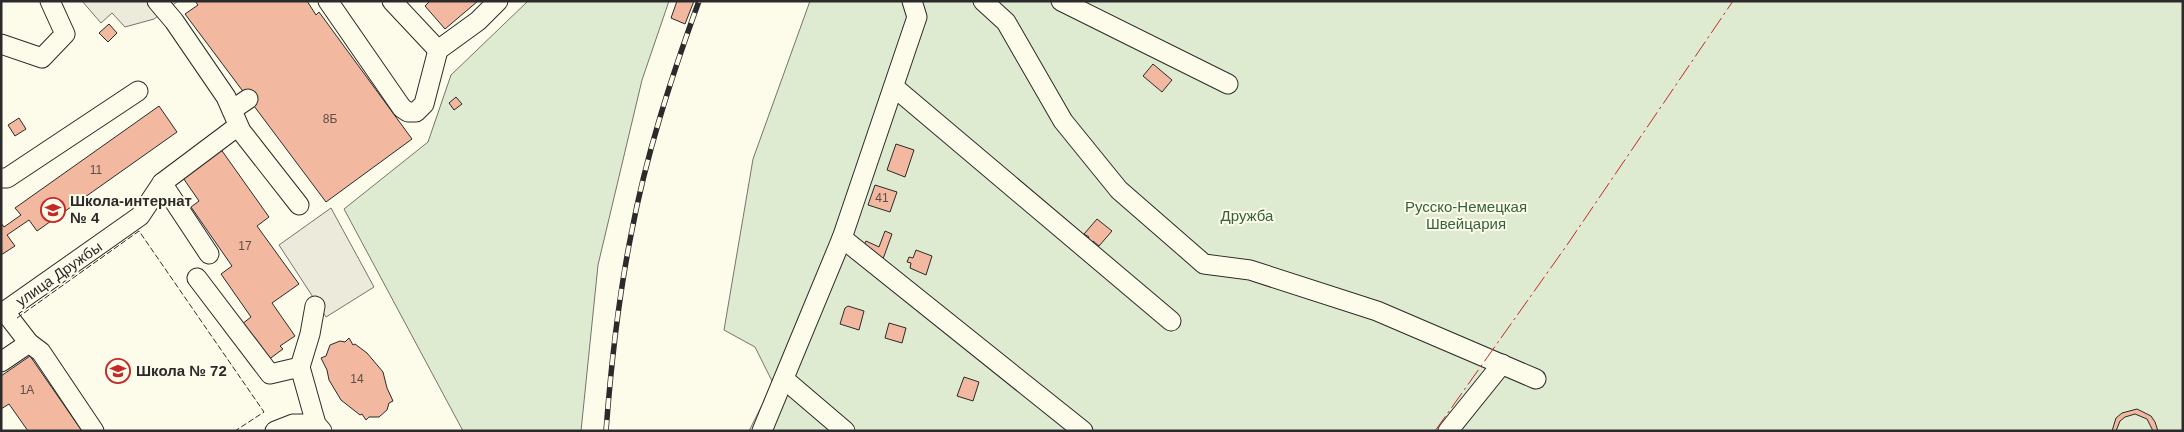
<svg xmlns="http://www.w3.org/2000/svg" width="2184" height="432" viewBox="0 0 2184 432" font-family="Helvetica,sans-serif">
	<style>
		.green { fill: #deebd1; stroke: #74746e }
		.parking { fill: #eceadb; stroke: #74746e }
		.building { fill: #f2b8a0; stroke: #2b2b2b }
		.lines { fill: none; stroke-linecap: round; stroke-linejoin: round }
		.minor-casing { stroke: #2b2b2b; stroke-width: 21 }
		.minor { stroke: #fdfbea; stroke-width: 19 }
		.rail-casing { stroke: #2b2b2b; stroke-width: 5.5 }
		.rail { stroke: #fdfbea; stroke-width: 4; stroke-dasharray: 11; stroke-linecap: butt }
		.fence { stroke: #2b2b2b; stroke-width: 1; stroke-dasharray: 6 2.5; stroke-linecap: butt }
		.power { stroke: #c62828; stroke-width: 1; stroke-dasharray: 18 4 2.5 4; stroke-linecap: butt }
		.labels { text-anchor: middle; stroke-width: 4; stroke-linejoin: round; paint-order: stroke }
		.number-label { font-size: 12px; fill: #5d4e48 }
		.poi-label { font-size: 15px; font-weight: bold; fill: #2b2b2b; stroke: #fdfbea; text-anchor: start }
		.park-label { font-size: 15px; fill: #34623c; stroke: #fdfbea }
		.street-label { font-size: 15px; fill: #2b2b2b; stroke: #fdfbea }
	</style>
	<rect width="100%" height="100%" fill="#fdfbea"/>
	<!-- green -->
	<g class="green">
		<polygon points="528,1 669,1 642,80 598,265 581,431 463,431 344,209 428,142 451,75"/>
		<polygon points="810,1 2183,1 2183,431 749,431 773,383 755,347 724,330 753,159"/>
	</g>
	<!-- parking -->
	<g class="parking">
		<polygon points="82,1 178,1 154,19 125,27 112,13 101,23"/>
		<polygon points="331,208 374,287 326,317 279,245"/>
	</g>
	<!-- building -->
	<g class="building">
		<polygon points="195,1 307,1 316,15 319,12 412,139 326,202 185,14 198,5"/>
		<polygon points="430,1 478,1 445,29 425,6"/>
		<polygon points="677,1 694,1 685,24 671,18"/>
		<polygon points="109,24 117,33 108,42 99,33"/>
		<polygon points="1153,64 1172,80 1162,92 1143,76"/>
		<polygon points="456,97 462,104 454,110 449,103"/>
		<polygon points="159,106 177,132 37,231 29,220 7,235 15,246 1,255 1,223 4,227 21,215 15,208"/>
		<polygon points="19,118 26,129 15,136 8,125"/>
		<polygon points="896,144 914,150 905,177 887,170"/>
		<polygon points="220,148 269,217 257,226 299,284 272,303 295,336 280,346 283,349 268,360 242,324 251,317 221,274 232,266 191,207 199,201 181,175"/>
		<polygon points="875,185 897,192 890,212 868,205"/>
		<polygon points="1097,219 1112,231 1099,246 1093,241 1090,244 1086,241 1089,237 1084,234"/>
		<polygon points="885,231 892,234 883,259 862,249 866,241 879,247"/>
		<polygon points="916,250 932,256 926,275 910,268 911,263 907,262 909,257 913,258"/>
		<polygon points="848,306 864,311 859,330 840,324 845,308"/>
		<polygon points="889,323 906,328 902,343 885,338"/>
		<polygon points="349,338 353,345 355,344 367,353 383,372 387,388 393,401 389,403 387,410 379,417 369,417 366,420 362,414 360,415 341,400 329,380 327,370 321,358 326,356 330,345 340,341 345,342"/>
		<polygon points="30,356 82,431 28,431 9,404 1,409 1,376"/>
		<polygon points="964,377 979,382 973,401 957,396"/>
		<polygon points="2137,409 2151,416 2155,422 2158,431 2153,431 2147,419 2135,414 2125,417 2120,421 2116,431 2112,431 2116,418 2122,413"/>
	</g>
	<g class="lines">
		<defs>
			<g id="minor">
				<polyline points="157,1 174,21 226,97 241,131 299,205"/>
				<polyline points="328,1 402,108 408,112 416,112 424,104 438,50"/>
				<polyline points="392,1 438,50"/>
				<polyline points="983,1 1006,22 1063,121 1119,190 1204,264 1250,270 1377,311 1536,379"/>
				<polyline points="1061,1 1228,84"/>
				<polyline points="1,44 42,58 65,34 50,1"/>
				<polyline points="438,50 478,21 498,1"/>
				<polyline points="894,87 1171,321"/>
				<polyline points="232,110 248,99"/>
				<polyline points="1,178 7,178 138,91"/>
				<polyline points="162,183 209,254"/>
				<polyline points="842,238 1083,431"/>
				<polyline points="197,278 270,374 300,367"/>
				<polyline points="315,306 310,334 300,367 316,424 322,431"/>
				<polyline points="5,312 29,343"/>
				<polyline points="1,314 140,216 162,183 238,126"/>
				<polyline points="1,362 29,343 41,352 94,431"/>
				<polyline points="784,379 845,431"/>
				<polyline points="275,431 293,424 316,424"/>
				<polyline points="762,431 842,238 917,17 912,1"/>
				<polyline points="1448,431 1502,364"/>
			</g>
		</defs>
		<!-- minor casing -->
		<use href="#minor" class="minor-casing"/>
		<!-- minor -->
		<use href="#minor" class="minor"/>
		<defs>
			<path id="rail" d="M 606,431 C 611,365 618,300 631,235 C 646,155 671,78 699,1"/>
		</defs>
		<!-- rail casing -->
		<use href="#rail" class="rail-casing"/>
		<!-- rail -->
		<use href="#rail" class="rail"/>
		<!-- fence -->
		<polyline class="fence" points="17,318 139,231 264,412 235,431"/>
		<!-- power -->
		<polyline class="power" points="1435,431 1567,245 1733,1"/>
	</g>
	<!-- icons -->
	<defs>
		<symbol id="school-ring" viewBox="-11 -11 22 22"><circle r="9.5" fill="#fdfbea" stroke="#c62828" stroke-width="1.5"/><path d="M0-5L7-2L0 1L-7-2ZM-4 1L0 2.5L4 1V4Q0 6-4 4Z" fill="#c62828"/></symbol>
	</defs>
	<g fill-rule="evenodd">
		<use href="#school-ring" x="39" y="196" width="28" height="28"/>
		<use href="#school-ring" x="104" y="357" width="28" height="28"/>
	</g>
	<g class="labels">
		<!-- number labels -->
		<g class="number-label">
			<text x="330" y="123">8Б</text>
			<text x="96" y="174">11</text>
			<text x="882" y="202">41</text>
			<text x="245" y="250">17</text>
			<text x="357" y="383">14</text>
			<text x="27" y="394">1А</text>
		</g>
		<!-- poi labels -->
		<g class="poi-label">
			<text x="70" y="206">Школа-интернат<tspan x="70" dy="17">№ 4</tspan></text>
			<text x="136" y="376">Школа № 72</text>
		</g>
		<!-- park labels -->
		<g class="park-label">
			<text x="1466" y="212">Русско-Немецкая<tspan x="1466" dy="17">Швейцария</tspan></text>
			<text x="1247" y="221">Дружба</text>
		</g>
		<!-- street labels -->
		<g class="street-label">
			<text transform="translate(59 274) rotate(-35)" y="5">улица Дружбы</text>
		</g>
	</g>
	<!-- border -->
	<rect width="2184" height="432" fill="none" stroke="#2b2b2b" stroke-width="5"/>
</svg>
